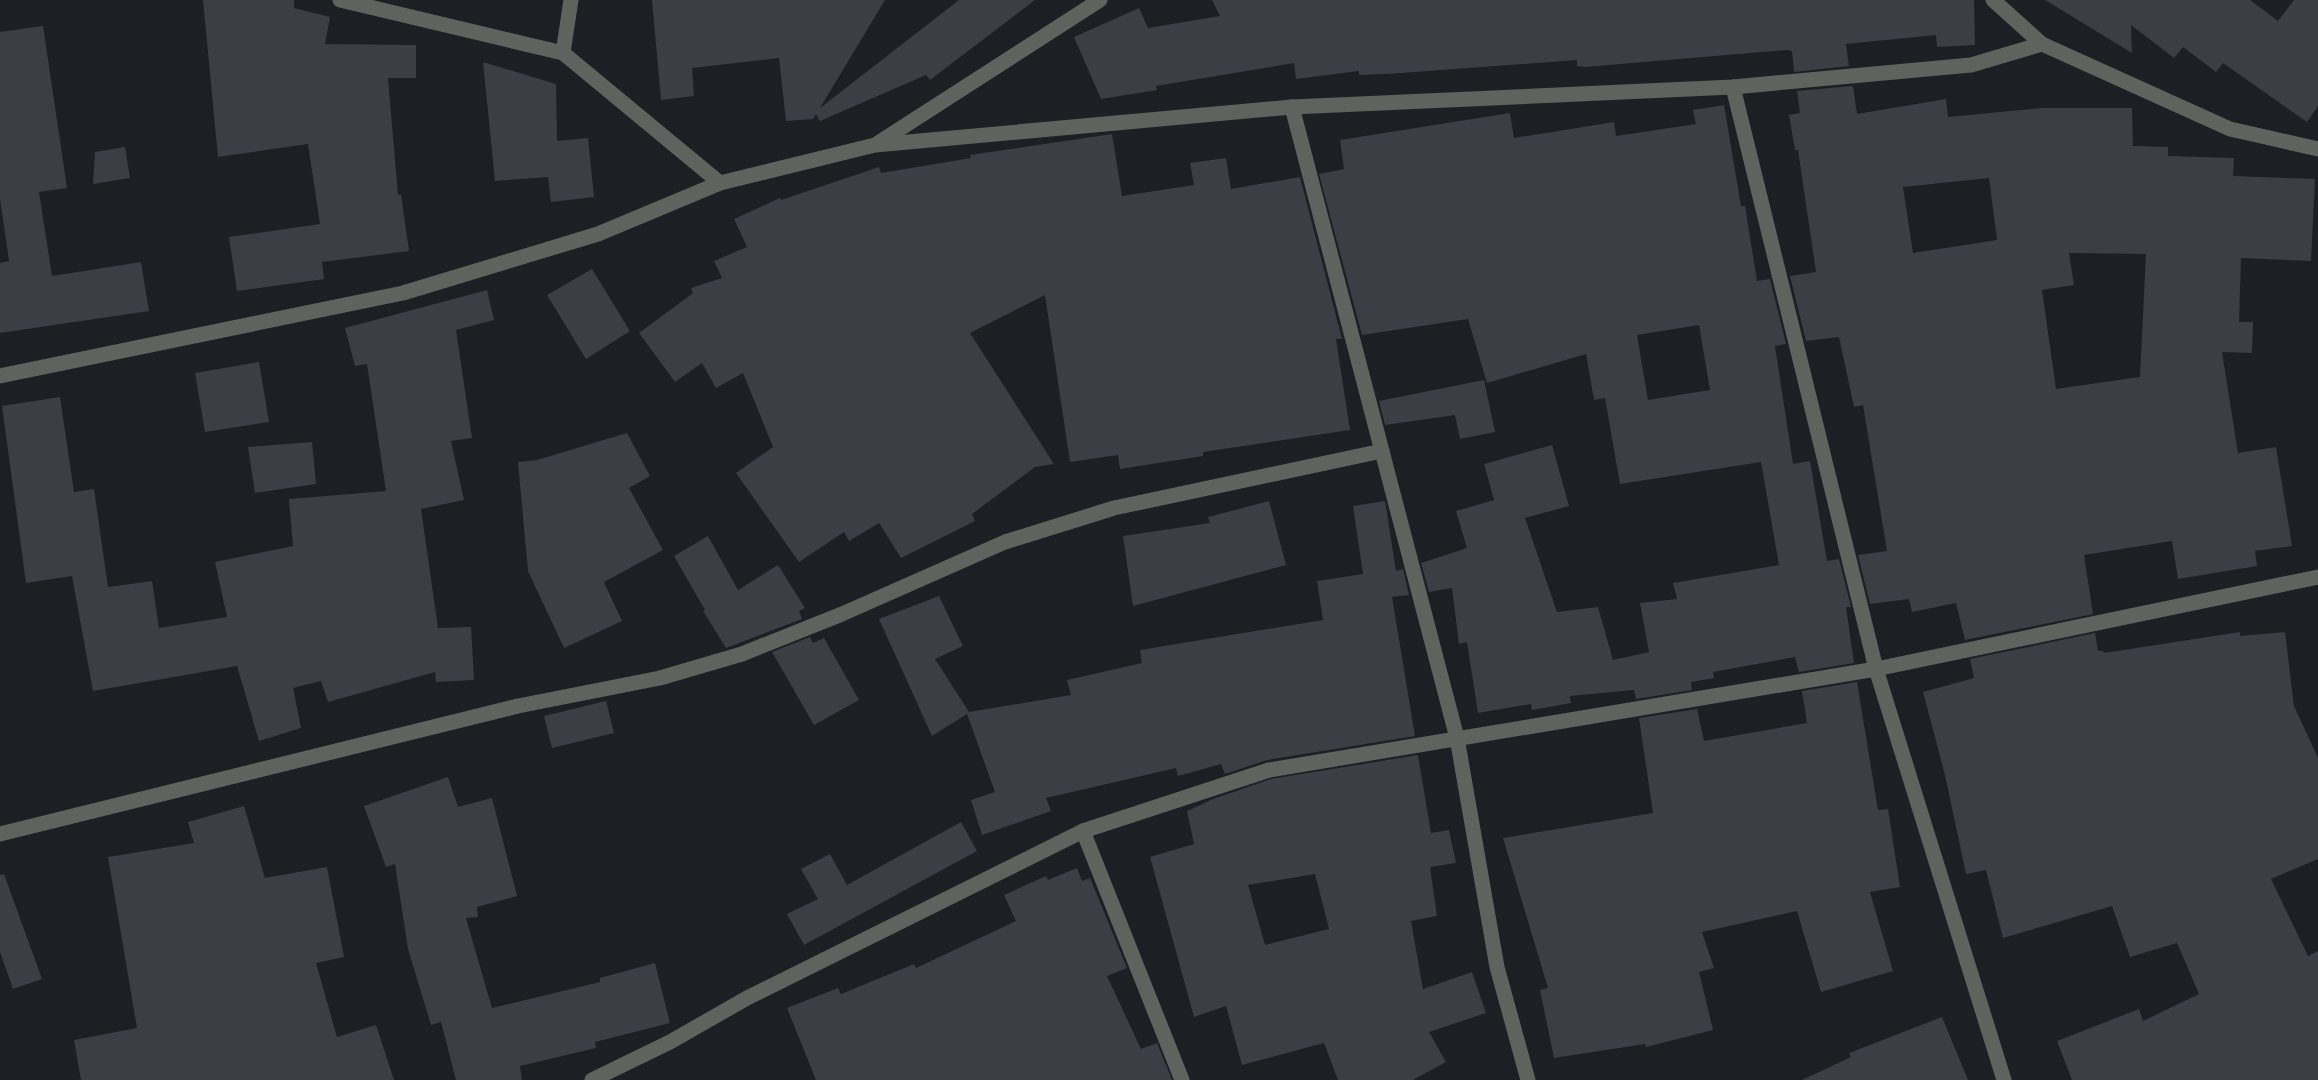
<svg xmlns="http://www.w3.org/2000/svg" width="2318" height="1080" viewBox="0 0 2318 1080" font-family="Poppins,sans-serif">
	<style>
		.building { fill: #3c3d45; fill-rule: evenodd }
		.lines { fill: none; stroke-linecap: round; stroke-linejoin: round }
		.minor { stroke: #60625e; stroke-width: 15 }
	</style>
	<rect width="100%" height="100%" fill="#1e1e25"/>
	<!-- building -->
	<g class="building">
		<polygon points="203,0 294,0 294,8 330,17 325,44 416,45 416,78 388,78 398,195 401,194 409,251 322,262 324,279 237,291 229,237 320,224 308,144 218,157"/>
		<polygon points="652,0 885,0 820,108 959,0 1035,0 930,80 926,75 820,121 816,114 813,119 786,121 779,58 692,68 694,96 661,100"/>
		<polygon points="1212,0 1974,0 1975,45 1937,47 1936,35 1846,44 1849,66 1794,72 1792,51 1787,50 1585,67 1577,66 1577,60 1387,74 1359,75 1359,71 1296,79 1294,63 1156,86 1157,90 1101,99 1074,37 1139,8 1148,28 1220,16"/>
		<polygon points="2045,0 2250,0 2278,21 2294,0 2318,0 2318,106 2307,122 2223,63 2216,72 2183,47 2174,58 2131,25 2132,53"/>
		<polygon points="43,26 67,188 39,192 52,276 141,262 149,311 0,333 0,263 9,261 0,199 0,32"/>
		<polygon points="483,62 556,84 557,141 588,138 594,197 551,202 548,177 495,181"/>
		<path d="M 1853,86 L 1857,114 L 1946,99 L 1948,117 L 2042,108 L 2132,108 L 2133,146 L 2168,147 L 2168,156 L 2234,158 L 2233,176 L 2315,179 L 2311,261 L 2241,258 L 2239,322 L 2253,322 L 2252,353 L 2222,352 L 2238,453 L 2276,447 L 2292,546 L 2255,551 L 2257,566 L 2178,579 L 2172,541 L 2084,555 L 2093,614 L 1965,640 L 1956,603 L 1912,612 L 1909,599 L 1870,604 L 1858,555 L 1887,551 L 1863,405 L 1854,407 L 1839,337 L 1806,341 L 1790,276 L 1816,272 L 1798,150 L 1795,150 L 1789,115 L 1800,113 L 1797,91 ZM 1989,178 L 1997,240 L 1913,253 L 1903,187 ZM 2069,253 L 2146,254 L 2140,377 L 2056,389 L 2042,290 L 2074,285 Z"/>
		<path d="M 1724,105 L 1741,206 L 1745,206 L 1757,281 L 1770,279 L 1786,344 L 1775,346 L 1793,464 L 1810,461 L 1827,561 L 1839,559 L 1851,607 L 1846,607 L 1854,663 L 1799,672 L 1795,657 L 1713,672 L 1714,678 L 1691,682 L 1692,690 L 1636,699 L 1634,690 L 1570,696 L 1571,703 L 1532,710 L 1531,704 L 1478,713 L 1467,642 L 1459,644 L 1452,588 L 1429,592 L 1421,563 L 1467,548 L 1456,511 L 1494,500 L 1484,464 L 1552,445 L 1569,506 L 1525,518 L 1557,612 L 1598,607 L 1613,660 L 1649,652 L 1640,603 L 1677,599 L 1673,583 L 1779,565 L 1761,462 L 1620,484 L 1605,398 L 1594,400 L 1586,354 L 1487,383 L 1468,319 L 1362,335 L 1319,174 L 1344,169 L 1340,140 L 1510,113 L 1514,138 L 1614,122 L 1616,136 L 1696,124 L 1693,110 ZM 1699,325 L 1710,390 L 1648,400 L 1637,335 Z"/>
		<polygon points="1112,134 1122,196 1194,185 1190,163 1226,158 1231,189 1300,177 1342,339 1336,339 1350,430 1203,452 1203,456 1120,469 1118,455 1070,462 1045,295 970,333 1054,464 1035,467 972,514 975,521 901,558 879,523 849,541 844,532 799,562 736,473 773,447 743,373 716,388 702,363 675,382 639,333 693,293 691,288 722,278 714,261 747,247 734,219 780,198 781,200 879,167 881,173 971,158 970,155"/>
		<polygon points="125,147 130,178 93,184 95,152"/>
		<polygon points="592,269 630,331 586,359 547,295"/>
		<polygon points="487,290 494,320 456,330 472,438 451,441 464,500 421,509 438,628 471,627 474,680 436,682 435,672 328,702 321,681 293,688 301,728 259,741 237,666 93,691 72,576 26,583 2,406 60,397 74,492 94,489 108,587 152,581 159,628 227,617 215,562 293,546 289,499 386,491 367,364 355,366 345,328"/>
		<polygon points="259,362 269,422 205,432 195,373"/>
		<polygon points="1484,380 1495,432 1460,439 1455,415 1385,425 1379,401"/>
		<polygon points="627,433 650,476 629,488 663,550 604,582 622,621 564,648 528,571 518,462 537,460"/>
		<polygon points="312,442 316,484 255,493 248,447"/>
		<polygon points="1269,501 1286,565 1133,606 1123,536 1210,523 1208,517"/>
		<polygon points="1385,501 1396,571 1403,569 1409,595 1392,597 1415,736 1267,760 1225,774 1221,764 1178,776 1176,768 1046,798 1051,811 982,835 971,800 995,792 967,714 932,736 879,619 939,596 963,646 935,659 969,712 1071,695 1067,680 1142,663 1140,650 1323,620 1317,581 1363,574 1353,506"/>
		<polygon points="708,536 738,590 778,565 805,608 799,611 802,619 726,648 703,611 705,610 674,556"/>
		<polygon points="2240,632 2240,636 2285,632 2294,706 2318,758 2318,859 2271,879 2308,956 2318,951 2318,1080 2072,1080 2057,1041 2139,1009 2143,1021 2199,994 2177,943 2130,957 2112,906 2003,938 1986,870 1966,874 1945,775 1923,692 1974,678 1970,659 2095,633 2098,651 2103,651 2104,653"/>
		<polygon points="810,637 813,643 824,638 859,700 814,725 772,652"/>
		<polygon points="1857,682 1878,810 1888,809 1900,887 1870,892 1893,971 1821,992 1797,911 1702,932 1714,968 1699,972 1713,1030 1646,1047 1645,1044 1554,1058 1540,990 1548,988 1503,838 1653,813 1639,718 1697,709 1704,741 1807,723 1802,691"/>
		<polygon points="606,701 614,733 552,748 544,716"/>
		<path d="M 1418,755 L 1431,833 L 1449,830 L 1456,863 L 1430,867 L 1437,916 L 1411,921 L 1423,989 L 1472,972 L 1486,1013 L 1429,1032 L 1446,1062 L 1413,1080 L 1338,1080 L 1324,1043 L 1242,1065 L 1226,1006 L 1194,1017 L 1150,857 L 1194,844 L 1187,811 L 1213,799 L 1271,779 ZM 1315,874 L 1329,929 L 1265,945 L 1248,885 Z"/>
		<polygon points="448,777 458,807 492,798 517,896 477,907 478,917 466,918 492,1008 600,982 600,978 655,963 670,1023 595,1042 596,1048 520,1066 522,1080 456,1080 441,1022 431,1025 408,949 395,864 386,867 364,806"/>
		<polygon points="244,806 265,878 327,867 344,957 316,963 337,1037 376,1025 394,1080 81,1080 74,1040 137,1028 108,857 194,843 188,822"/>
		<polygon points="961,822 977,851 804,945 787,914 818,899 801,869 830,854 847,885"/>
		<polygon points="1077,868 1082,881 1090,878 1127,968 1107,976 1141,1049 1157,1043 1172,1080 816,1080 787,1008 838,988 841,994 914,964 916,968 1016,921 1004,895 1046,876 1048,880"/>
		<polygon points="4,874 42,979 13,989 0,952 0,875"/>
		<polygon points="1942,1017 1968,1080 1802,1080 1851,1057 1849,1053"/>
	</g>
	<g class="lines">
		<!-- minor -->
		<g class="minor">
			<polyline points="340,0 563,53 720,183"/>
			<polyline points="1993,0 2042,44 2230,129 2318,149"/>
			<polyline points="563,53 571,0"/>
			<polyline points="1733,87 1876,669 2004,1080"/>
			<polyline points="1292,107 1457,738 1497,967 1528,1080"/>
			<polyline points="878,143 1100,0"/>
			<polyline points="0,376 403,293 598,234 720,183 875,145 1292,107 1733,87 1971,65 2042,44"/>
			<polyline points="1083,831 1182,1080"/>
			<polyline points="0,834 518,706 660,678 742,654 842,614 1005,542 1114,508 1382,451"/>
			<polyline points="592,1080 670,1042 747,998 1083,831 1269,770 1876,669 2318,577"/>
		</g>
	</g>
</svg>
